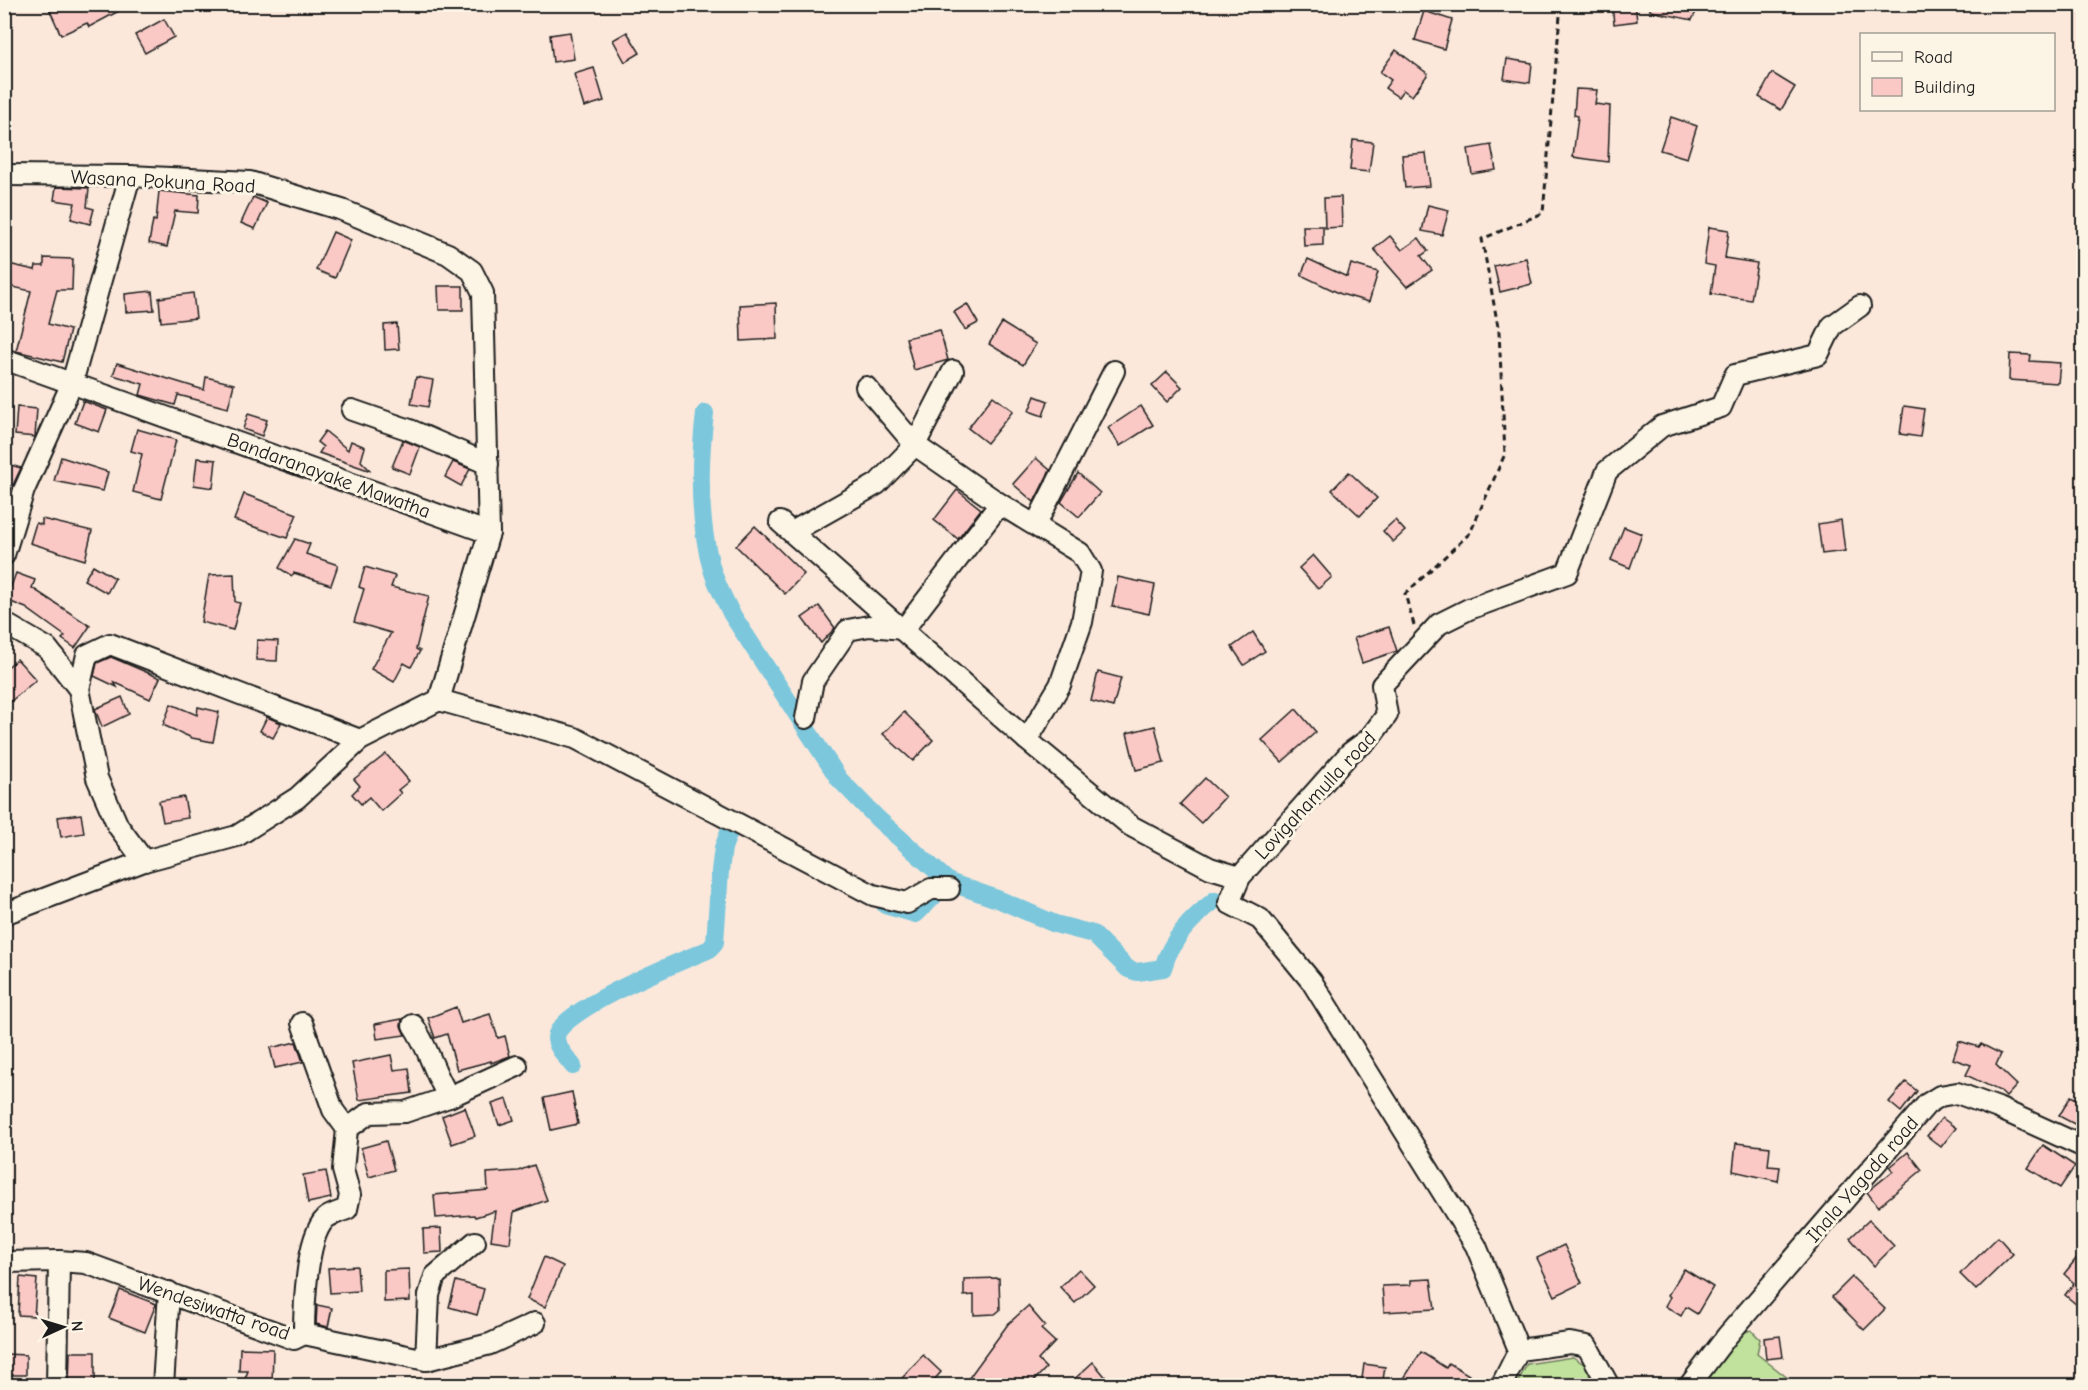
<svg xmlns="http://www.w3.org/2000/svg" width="2088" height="1390" viewBox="0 0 2088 1390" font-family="'Comic Neue',sans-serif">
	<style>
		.green { fill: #c0e29c; stroke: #6e7f5c; stroke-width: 1.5 }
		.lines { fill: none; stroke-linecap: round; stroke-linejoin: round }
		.canal { stroke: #7cc7dc; stroke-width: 18 }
		.building { fill: #fac9c5; stroke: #1c1c1c; stroke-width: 1.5 }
		.minor-casing { stroke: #1c1c1c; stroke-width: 24 }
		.path { stroke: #1c1c1c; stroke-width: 3; stroke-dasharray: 6 4.5; stroke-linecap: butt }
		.minor { stroke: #fcf5e5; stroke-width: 20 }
		.labels { text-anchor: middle; stroke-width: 6; stroke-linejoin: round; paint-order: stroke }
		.street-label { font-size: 20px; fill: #1c1c1c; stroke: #fcf5e5 }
	</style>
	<rect width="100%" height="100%" fill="#fbe8db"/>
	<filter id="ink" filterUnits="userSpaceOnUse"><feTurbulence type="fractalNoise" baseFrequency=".0167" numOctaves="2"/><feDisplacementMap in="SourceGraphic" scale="12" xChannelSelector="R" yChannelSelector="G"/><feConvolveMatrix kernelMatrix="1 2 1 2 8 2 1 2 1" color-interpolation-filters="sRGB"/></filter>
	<g filter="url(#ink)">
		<!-- green -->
		<g class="green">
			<polygon points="1751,1330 1760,1339 1757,1354 1793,1382 1814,1385 1703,1386 1739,1334"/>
			<polygon points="1573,1357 1591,1369 1596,1385 1516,1386 1527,1364"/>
		</g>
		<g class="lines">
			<!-- canal -->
			<g class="canal">
				<path d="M 705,413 C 699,463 698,517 711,566 C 715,582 724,598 731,613 L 839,779 L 878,819 L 949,882 L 1000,900 L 1055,924 L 1093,934 L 1128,969 L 1137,972 L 1163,968 C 1171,939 1192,918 1215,900"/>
				<polyline points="885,905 916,914 943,887"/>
				<path d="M 573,1066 C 568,1059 556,1047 556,1038 C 557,1010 684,960 710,949 L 715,942 L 720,871 L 723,848 L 730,830"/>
			</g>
		</g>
		<!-- building -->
		<g class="building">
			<polygon points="47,4 132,4 89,27 87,23 61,35"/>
			<polygon points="1612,4 1635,4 1637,21 1614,24"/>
			<polygon points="1650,4 1700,4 1692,20 1650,11"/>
			<polygon points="1424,11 1452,20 1444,49 1415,40"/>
			<polygon points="164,19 174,37 145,53 135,35"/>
			<polygon points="570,32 574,59 553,62 550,35"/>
			<polygon points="627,32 640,53 625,62 613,40"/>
			<polygon points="1396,50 1428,74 1412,96 1403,90 1398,97 1385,88 1391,80 1380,72"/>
			<polygon points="1507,59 1532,63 1530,83 1504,79"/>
			<polygon points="594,68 604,101 584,107 574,74"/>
			<polygon points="1772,73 1795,87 1781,110 1759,97"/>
			<polygon points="1576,89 1597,90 1595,104 1610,106 1608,162 1573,157 1578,116 1574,115"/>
			<polygon points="1671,117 1697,126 1687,158 1660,150"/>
			<polygon points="1353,140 1373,142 1369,172 1350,170"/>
			<polygon points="1491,145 1496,170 1472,174 1468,149"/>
			<polygon points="1426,153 1430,186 1405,188 1402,155"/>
			<polygon points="56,187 89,188 87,207 94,209 90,224 71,219 75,203 54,200"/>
			<polygon points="159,191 199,195 198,213 175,211 167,247 149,243 153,220 156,221"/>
			<polygon points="253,197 267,203 255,229 241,223"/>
			<polygon points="1341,197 1342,227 1325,228 1324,198"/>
			<polygon points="1428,205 1449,210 1442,235 1422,231"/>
			<polygon points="1303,226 1323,226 1323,245 1304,246"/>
			<polygon points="1709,227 1729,230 1725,258 1757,263 1751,300 1711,294 1715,266 1704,264"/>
			<polygon points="333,232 351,240 335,278 316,270"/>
			<polygon points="1390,236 1402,250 1419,238 1428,251 1421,256 1432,270 1407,287 1374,249"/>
			<polygon points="44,258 73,259 72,290 57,290 48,324 70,330 62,362 16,351 31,291 4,285 4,263 35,270 36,266 44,266"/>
			<polygon points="1526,258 1532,284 1500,292 1494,266"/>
			<polygon points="1308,259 1347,277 1351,264 1378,272 1369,302 1341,294 1301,275"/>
			<polygon points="438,286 463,286 463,310 439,310"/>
			<polygon points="152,291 154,310 126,312 125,294"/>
			<polygon points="193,293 196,318 161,322 159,298"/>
			<polygon points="776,303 777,339 741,341 740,305"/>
			<polygon points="967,304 978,323 965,330 954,312"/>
			<polygon points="1002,323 1036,344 1023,365 989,344"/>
			<polygon points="397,324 399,349 385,350 384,325"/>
			<polygon points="940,330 948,360 914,370 906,338"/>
			<polygon points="2010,354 2031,355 2030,361 2060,363 2058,383 2009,380"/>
			<polygon points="117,363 204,390 206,377 234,384 228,408 178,395 175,405 140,395 143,384 113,375"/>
			<polygon points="1167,372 1182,387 1167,402 1152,386"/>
			<polygon points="416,377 433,380 428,407 411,404"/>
			<polygon points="993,396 1013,411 987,443 968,428"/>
			<polygon points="1035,396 1048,401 1043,416 1029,411"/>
			<polygon points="83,401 107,410 99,432 75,423"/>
			<polygon points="1141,406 1153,425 1120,446 1108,428"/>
			<polygon points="1904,406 1924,409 1920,437 1900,434"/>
			<polygon points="17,407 37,409 35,437 15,435"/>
			<polygon points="248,414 267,420 262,436 243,429"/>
			<polygon points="137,429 176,440 161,499 133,492 142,454 131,451"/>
			<polygon points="325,431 348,450 351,441 365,447 361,461 371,471 319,453 323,447 317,442"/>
			<polygon points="403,440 420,447 410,474 392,467"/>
			<polygon points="61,457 108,472 103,491 54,481"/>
			<polygon points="197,458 216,460 213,488 194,485"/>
			<polygon points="1036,458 1050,470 1034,502 1013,484"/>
			<polygon points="453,462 470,469 461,486 445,477"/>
			<polygon points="7,464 21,468 13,485 4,482"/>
			<polygon points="1349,472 1377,498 1360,516 1332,490"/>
			<polygon points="1078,473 1100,493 1079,517 1061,502"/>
			<polygon points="957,490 981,509 958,539 934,520"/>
			<polygon points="244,494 297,514 287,538 234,520"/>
			<polygon points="42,519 92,531 85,560 30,543 36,523 42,525"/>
			<polygon points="1395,520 1405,531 1393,542 1383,531"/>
			<polygon points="1841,520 1845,551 1822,554 1818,524"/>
			<polygon points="755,526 804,574 785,594 736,546"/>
			<polygon points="1624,527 1642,534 1630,568 1611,560"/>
			<polygon points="295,539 310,544 306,554 338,565 331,585 294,573 292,576 279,568"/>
			<polygon points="1313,555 1332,577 1318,589 1299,568"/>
			<polygon points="93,565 115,578 107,593 84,580"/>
			<polygon points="365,567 395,576 391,587 429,596 416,649 420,651 411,667 404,663 394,682 371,669 391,633 354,622 364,589 359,587"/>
			<polygon points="16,573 35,580 32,588 90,626 75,648 62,639 65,636 26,608 6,600"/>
			<polygon points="234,574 235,602 240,603 233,630 201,622 209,575"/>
			<polygon points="1118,577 1155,585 1149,614 1112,606"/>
			<polygon points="819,606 835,628 821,643 802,618"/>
			<polygon points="1389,627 1397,651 1362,663 1354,638"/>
			<polygon points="1253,632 1265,651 1244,665 1232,647"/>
			<polygon points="257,640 278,641 277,661 256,660"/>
			<polygon points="111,657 160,678 150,699 114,682 117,687 94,676 97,663"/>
			<polygon points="17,659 36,680 4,707 4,670"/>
			<polygon points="1098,672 1121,678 1113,707 1091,701"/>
			<polygon points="122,697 129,714 102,727 95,709"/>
			<polygon points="171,704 197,715 198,707 219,712 213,742 192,738 163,725"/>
			<polygon points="1296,709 1316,732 1282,762 1262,740"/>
			<polygon points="904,712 933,740 913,761 883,734"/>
			<polygon points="267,717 281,723 273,738 260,731"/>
			<polygon points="1155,726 1164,763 1136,770 1127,733"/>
			<polygon points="386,754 409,781 398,790 401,793 381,811 369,797 361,804 352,794 360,786 354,779"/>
			<polygon points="1205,778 1225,797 1201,823 1180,804"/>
			<polygon points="184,797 188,818 163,822 159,801"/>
			<polygon points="81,814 84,833 61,837 58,817"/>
			<polygon points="456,1007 461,1023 490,1014 498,1038 505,1036 510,1056 491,1063 491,1061 457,1070 447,1034 435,1038 428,1018"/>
			<polygon points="402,1019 401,1026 405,1035 377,1039 375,1024"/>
			<polygon points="1959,1041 1979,1047 1981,1044 2001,1054 1996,1065 2017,1085 2006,1097 2000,1091 1966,1075 1971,1065 1953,1059"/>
			<polygon points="296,1042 303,1062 275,1068 270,1048"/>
			<polygon points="391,1055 394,1070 409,1068 412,1093 359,1100 352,1063"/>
			<polygon points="1906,1082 1917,1091 1901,1112 1889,1102"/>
			<polygon points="572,1092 578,1124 551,1130 544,1098"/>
			<polygon points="2071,1096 2084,1103 2084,1129 2059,1116"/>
			<polygon points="507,1099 514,1120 499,1125 492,1104"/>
			<polygon points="465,1107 475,1136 452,1144 442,1116"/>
			<polygon points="1942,1118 1956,1128 1941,1147 1927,1136"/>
			<polygon points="386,1141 394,1170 369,1177 361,1148"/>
			<polygon points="1736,1143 1770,1147 1768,1166 1780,1167 1778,1181 1733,1171"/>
			<polygon points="2043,1145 2075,1166 2060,1188 2028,1168"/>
			<polygon points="1908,1152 1922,1170 1878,1207 1867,1192 1893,1171 1890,1167"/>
			<polygon points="534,1165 547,1200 514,1212 510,1243 491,1240 495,1211 475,1217 474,1215 436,1218 434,1195 488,1190 487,1173 518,1171"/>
			<polygon points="326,1171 331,1198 308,1203 303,1175"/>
			<polygon points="1869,1220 1894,1246 1874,1266 1850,1238"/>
			<polygon points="441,1228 442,1252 424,1253 423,1229"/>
			<polygon points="1998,1237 2013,1254 1976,1290 1960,1274"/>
			<polygon points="1564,1245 1582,1283 1555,1296 1537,1258"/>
			<polygon points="2084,1249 2084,1311 2065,1295 2074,1283 2064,1274"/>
			<polygon points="544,1257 563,1266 545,1307 527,1299"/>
			<polygon points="357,1266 359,1291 330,1293 328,1268"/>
			<polygon points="409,1269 410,1301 384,1302 384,1270"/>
			<polygon points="1079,1269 1094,1285 1075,1303 1060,1287"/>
			<polygon points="1684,1269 1713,1287 1697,1314 1686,1307 1681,1316 1665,1306 1670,1297 1668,1295"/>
			<polygon points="20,1277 37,1279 34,1316 18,1315"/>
			<polygon points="1852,1277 1885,1309 1864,1330 1832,1297"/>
			<polygon points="999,1278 1000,1310 995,1314 974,1315 974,1295 964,1296 964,1279"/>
			<polygon points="1431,1279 1435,1309 1384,1312 1382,1286 1411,1285 1411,1280"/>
			<polygon points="456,1281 484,1289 477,1315 449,1307"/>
			<polygon points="120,1290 156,1304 145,1332 109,1318"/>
			<polygon points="317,1305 332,1308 328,1327 316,1324"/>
			<polygon points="1028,1306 1045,1326 1041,1329 1055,1342 1038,1360 1046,1368 1029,1386 963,1386 1008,1324"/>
			<polygon points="1780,1336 1783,1357 1766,1359 1764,1338"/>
			<polygon points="240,1348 273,1349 272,1386 242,1386 248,1371 239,1371"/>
			<polygon points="70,1352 95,1352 95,1386 69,1386"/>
			<polygon points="1421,1352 1446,1368 1449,1363 1469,1375 1462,1386 1399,1386"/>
			<polygon points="4,1354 26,1355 26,1375 4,1375"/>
			<polygon points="923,1355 941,1372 929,1386 895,1386"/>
			<polygon points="1093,1362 1113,1386 1067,1386"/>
			<polygon points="1364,1364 1385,1367 1382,1386 1361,1386"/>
		</g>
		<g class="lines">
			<defs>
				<g id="minor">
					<polyline points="4,175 130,176 250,182 342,210 448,254 472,271 483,293 489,533"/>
					<polyline points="4,359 489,533 439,700"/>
					<polyline points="866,387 915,445 1000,504 1080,553 1091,571 1082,622 1060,685 1027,740"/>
					<polyline points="352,410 410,430 488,464"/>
					<polyline points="780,522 1027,740 1131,826 1210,868 1240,877"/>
					<polyline points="1036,524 1114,371"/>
					<polyline points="792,532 877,484 915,445 953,371"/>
					<polyline points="4,555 24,490 72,383 130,176"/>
					<polyline points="4,623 47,648 79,689 97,778 118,826 144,861"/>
					<polyline points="79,689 87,655 110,644 360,740"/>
					<polyline points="806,718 813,681 848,630 869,626 904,629 1000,504"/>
					<polyline points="4,914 144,861 237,836 297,798 360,740 439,700 575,738 873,895 907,903 931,889 949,889"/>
					<polyline points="302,1023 333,1110 347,1129"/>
					<path d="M 413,1025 C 429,1048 434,1074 449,1097"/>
					<path d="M 4,1262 L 59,1261 L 86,1263 L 294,1339 L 304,1334 C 304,1308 306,1238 325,1219 C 330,1214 340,1212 347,1209 L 350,1195 L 343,1170 L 347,1129 L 369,1113 L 405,1112 L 449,1097 L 517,1066"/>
					<polyline points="304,1334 426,1360 490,1344 535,1323"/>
					<polyline points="1519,1350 1476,1246 1312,982 1260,919 1229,903 1240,877 1350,753 1369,739 1387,715 1382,685 1439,624 1469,609 1567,573 1607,471 1662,426 1721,407 1735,375 1818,355 1832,326 1860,306"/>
					<polyline points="426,1360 429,1295 435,1276 475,1242"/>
					<polyline points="57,1386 59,1261"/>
					<polyline points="163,1386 169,1292"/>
					<polyline points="1501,1386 1519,1350 1570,1343 1587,1346 1609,1386"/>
					<polyline points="1689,1386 1727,1336 1927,1104 1940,1096 1957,1093 1998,1108 2084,1147"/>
				</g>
			</defs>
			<!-- minor casing -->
			<use href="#minor" class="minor-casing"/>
			<!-- path -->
			<polyline class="path" points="1414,625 1405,594 1470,533 1505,454 1499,332 1482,239 1543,213 1561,4"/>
			<!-- minor -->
			<use href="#minor" class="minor"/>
		</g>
	</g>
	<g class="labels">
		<!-- street labels -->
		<g class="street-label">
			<text transform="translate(163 181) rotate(3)" y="7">Wasana Pokuna Road</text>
			<text transform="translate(329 475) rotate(20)" y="7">Bandaranayake Mawatha</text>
			<text transform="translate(1315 795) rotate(-47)" y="7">Lovigahamulla road</text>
			<text transform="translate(1862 1179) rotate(-49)" y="7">Ihala Yagoda road</text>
			<text transform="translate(214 1308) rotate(19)" y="7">Wendesiwatta road</text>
		</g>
	</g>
	<!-- margin -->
	<rect width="2088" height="1390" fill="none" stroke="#fcf5e5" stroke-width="24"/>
	<rect x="12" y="12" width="2064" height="1366" fill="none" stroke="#1c1c1c" stroke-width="2" filter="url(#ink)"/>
	<!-- legend -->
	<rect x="1860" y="33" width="195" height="78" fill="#fcf5e5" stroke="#a29e95" stroke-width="1.5"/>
	<rect x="1872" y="52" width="30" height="9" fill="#fcf5e5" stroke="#a29e95" stroke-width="1.5"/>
	<text x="1914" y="63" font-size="18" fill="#1c1c1c">Road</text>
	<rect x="1872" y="78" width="30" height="18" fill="#fac9c5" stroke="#a29e95" stroke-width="1.5"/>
	<text x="1914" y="93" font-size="18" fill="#1c1c1c">Building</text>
	<!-- north arrow -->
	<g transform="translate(63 1327) rotate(86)" stroke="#fcf5e5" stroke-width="4.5" paint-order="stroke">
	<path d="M0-4.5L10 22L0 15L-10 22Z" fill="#1c1c1c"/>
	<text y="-9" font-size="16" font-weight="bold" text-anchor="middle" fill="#1c1c1c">N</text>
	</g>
</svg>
